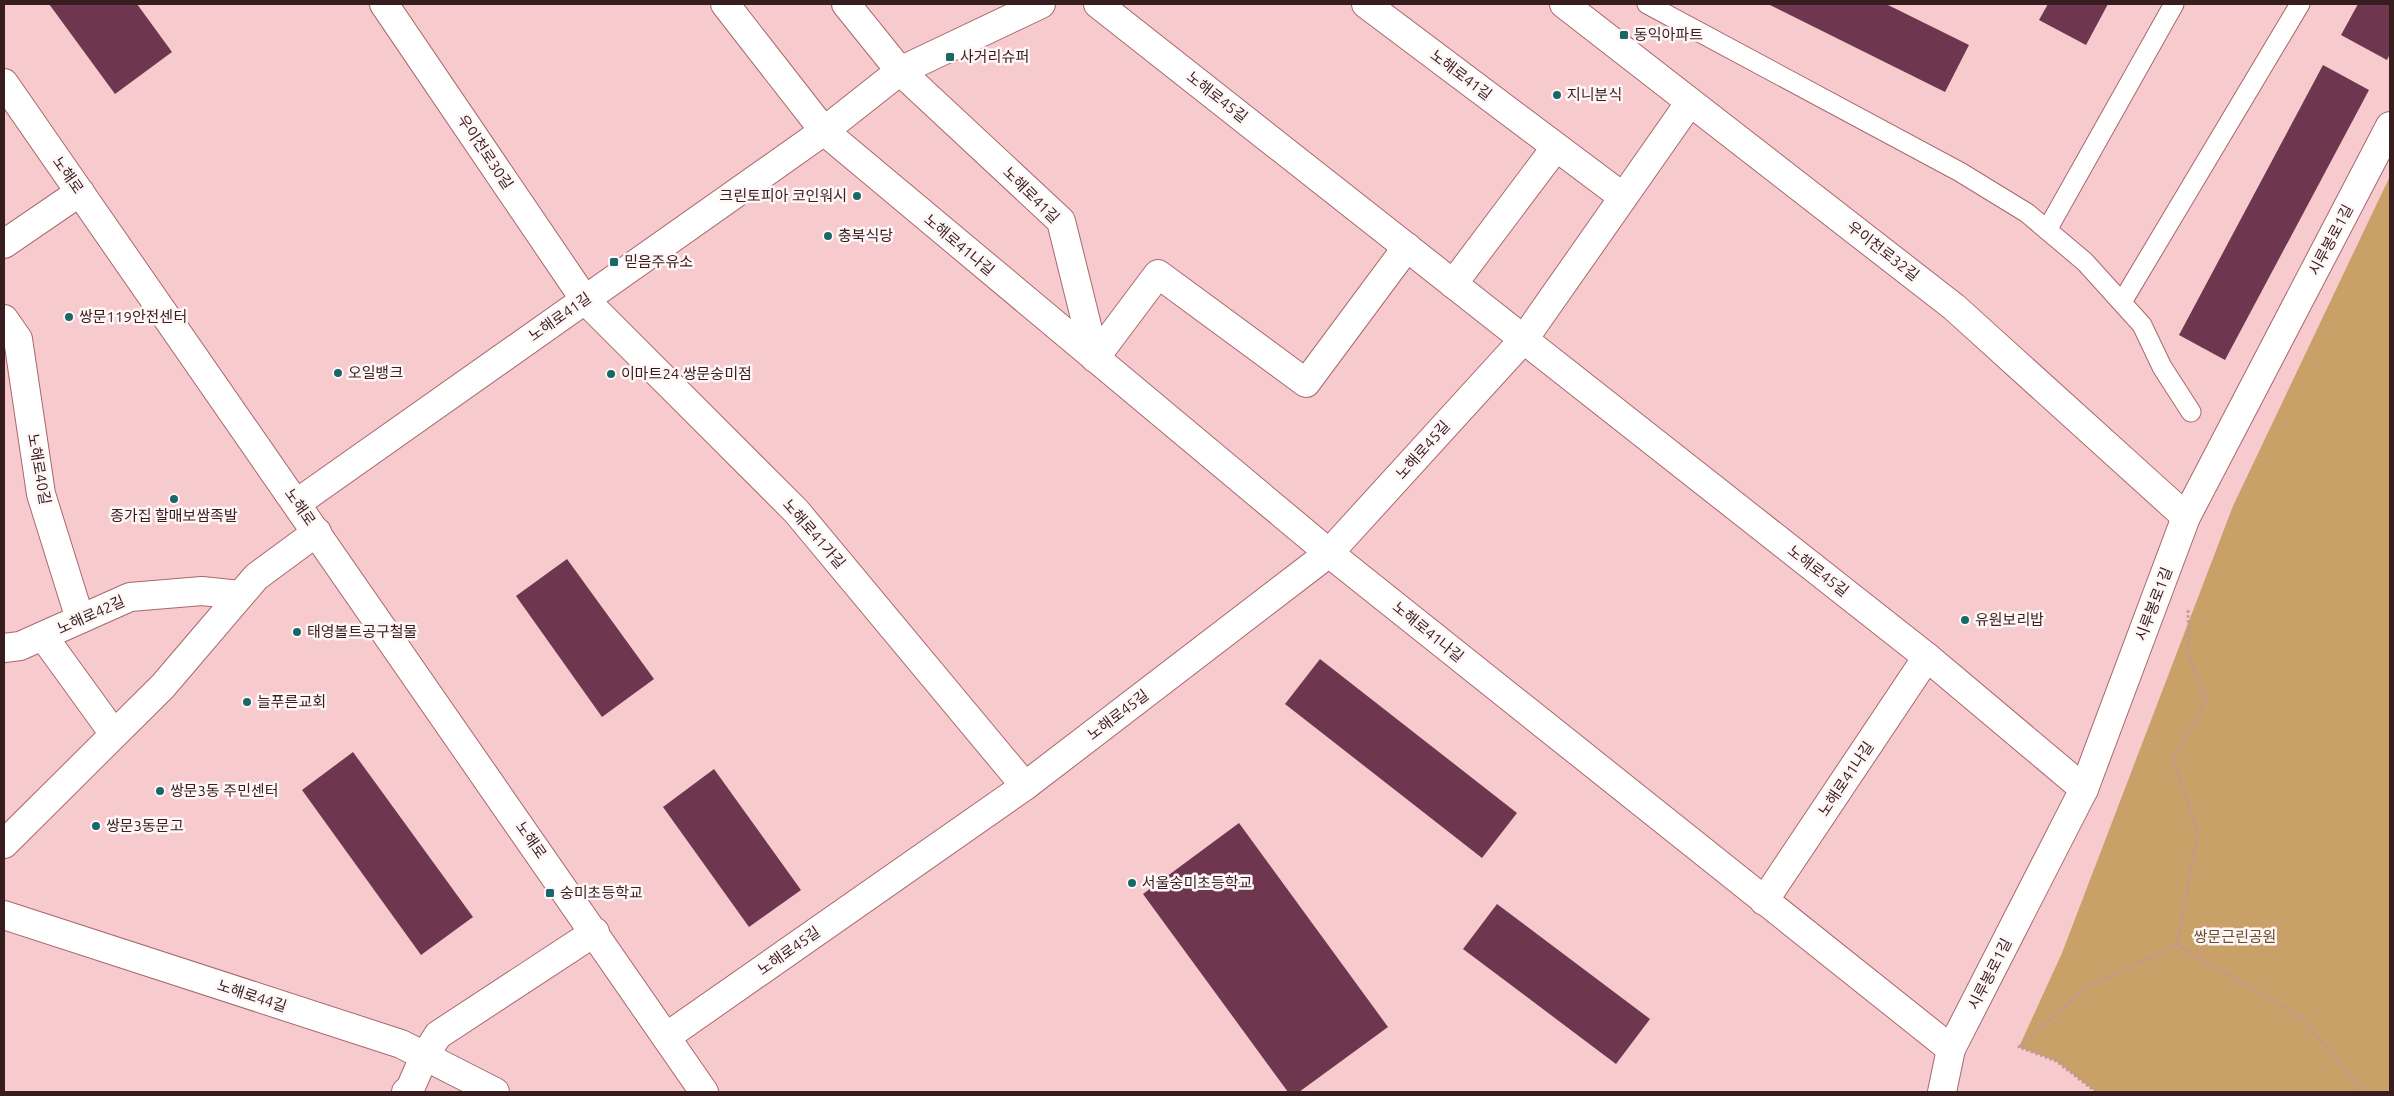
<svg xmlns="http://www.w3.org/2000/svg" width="2394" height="1096" viewBox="0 0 2394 1096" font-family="Ubuntu,'Noto Sans KR',sans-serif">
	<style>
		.green { fill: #c9a068 }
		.building { fill: #6f374f }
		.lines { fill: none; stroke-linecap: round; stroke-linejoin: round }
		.service-casing { stroke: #a9686d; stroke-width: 21 }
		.minor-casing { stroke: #a9686d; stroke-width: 30 }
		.secondary-casing { stroke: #a9686d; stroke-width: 30 }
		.path { stroke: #be9799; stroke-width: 3; stroke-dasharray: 2.5 2.5; stroke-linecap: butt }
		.service { stroke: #fff; stroke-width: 19 }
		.minor { stroke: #fff; stroke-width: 28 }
		.secondary { stroke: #fff; stroke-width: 28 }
		.poi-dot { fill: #196767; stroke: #fef6f7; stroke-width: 2 }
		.labels { text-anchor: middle; stroke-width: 5; stroke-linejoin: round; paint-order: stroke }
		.poi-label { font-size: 15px; fill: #381d1f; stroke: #fef6f7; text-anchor: start }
		.street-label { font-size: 15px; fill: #381d1f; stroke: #fef6f7 }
		.park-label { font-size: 15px; fill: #694f29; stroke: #fef6f7 }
	</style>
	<rect width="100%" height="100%" fill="#f7cbcd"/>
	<!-- green -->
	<polygon class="green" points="2390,176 2390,1092 2096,1092 2056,1061 2019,1047 2062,953 2233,506"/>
	<!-- building -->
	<g class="building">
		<polygon points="49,4 137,4 172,52 115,94"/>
		<polygon points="1768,4 1886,4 1969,45 1945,92"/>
		<polygon points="2048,4 2108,4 2086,45 2039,20"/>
		<polygon points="2358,4 2390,4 2390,54 2387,60 2341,35"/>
		<polygon points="2323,65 2369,90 2225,360 2179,335"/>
		<polygon points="567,559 654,679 602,717 516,596"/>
		<polygon points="1320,659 1517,813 1482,858 1285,704"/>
		<polygon points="353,752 473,917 421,955 302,790"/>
		<polygon points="714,769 801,890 749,927 663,807"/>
		<polygon points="1239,823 1388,1027 1299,1092 1288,1092 1143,894"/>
		<polygon points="1497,904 1650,1019 1616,1064 1463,949"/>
	</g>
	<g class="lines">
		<defs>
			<g id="service">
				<polyline points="1647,4 1960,172 2027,213 2085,262 2142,325 2162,367 2191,412"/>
				<polyline points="2047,230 2174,4"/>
				<polyline points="2122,302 2300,4"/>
			</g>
			<g id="minor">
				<polyline points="384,4 585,300 796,511 1025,786"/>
				<polyline points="725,4 824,131 1329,553 1951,1049"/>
				<polyline points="846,4 900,71 1061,221 1095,358"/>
				<polyline points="1098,4 1927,657 2084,789"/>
				<polyline points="1366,4 1623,197"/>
				<polyline points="1564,4 1954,307 2186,517"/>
				<polyline points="4,244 80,192"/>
				<polyline points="1453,284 1556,147"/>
				<polyline points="4,319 18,339 41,494 80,619"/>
				<polyline points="1095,358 1158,274 1306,383 1407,247"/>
				<polyline points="297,503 824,131 900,71 1041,4"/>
				<polyline points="43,636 114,734"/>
				<polyline points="4,648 20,646 130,597 202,591 240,595"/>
				<polyline points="4,844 163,686 256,577 317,532"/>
				<polyline points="1764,901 1927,657"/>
				<polyline points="4,915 401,1044 495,1092"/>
				<polyline points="666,1037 1025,786 1329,553 1524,339 1690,102"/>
				<polyline points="406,1092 410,1089 424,1057 438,1035 595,932"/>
				<polyline points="1942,1092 1951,1049 2084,789 2186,517 2390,126"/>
			</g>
			<polyline id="secondary" points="4,83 704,1092"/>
		</defs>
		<!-- service casing -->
		<use href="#service" class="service-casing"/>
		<!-- minor casing -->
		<use href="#minor" class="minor-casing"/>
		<!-- secondary casing -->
		<use href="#secondary" class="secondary-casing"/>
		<!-- path -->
		<g class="path">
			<polyline points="2177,945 2198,832 2173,760 2206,699 2189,657 2188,609"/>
			<polyline points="2096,1092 2056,1061 2019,1047 2088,986 2177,945 2299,1016 2350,1074 2362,1092"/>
		</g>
		<!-- service -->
		<use href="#service" class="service"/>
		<!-- minor -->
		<use href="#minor" class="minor"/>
		<!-- secondary -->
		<use href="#secondary" class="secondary"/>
	</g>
	<!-- markers -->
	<g class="poi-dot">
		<rect x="1619" y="30" width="10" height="10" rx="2.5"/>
		<rect x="945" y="52" width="10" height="10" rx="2.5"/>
		<circle cx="1557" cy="95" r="5"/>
		<circle cx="857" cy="196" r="5"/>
		<circle cx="828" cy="236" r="5"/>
		<rect x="609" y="257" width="10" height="10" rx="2.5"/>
		<circle cx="69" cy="317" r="5"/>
		<circle cx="338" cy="373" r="5"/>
		<circle cx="611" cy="374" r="5"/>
		<circle cx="174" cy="499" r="5"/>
		<circle cx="1965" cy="620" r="5"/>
		<circle cx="297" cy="632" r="5"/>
		<circle cx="247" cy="702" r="5"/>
		<circle cx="160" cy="791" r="5"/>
		<circle cx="96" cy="826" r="5"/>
		<circle cx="1132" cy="883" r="5"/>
		<rect x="545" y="888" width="10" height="10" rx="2.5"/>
	</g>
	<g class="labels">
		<!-- poi labels -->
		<g class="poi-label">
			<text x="1634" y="40">동익아파트</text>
			<text x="960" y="62">사거리슈퍼</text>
			<text x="1567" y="100">지니분식</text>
			<text x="847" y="201" text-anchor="end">크린토피아 코인워시</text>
			<text x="838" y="241">충북식당</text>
			<text x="624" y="267">믿음주유소</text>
			<text x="79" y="322">쌍문119안전센터</text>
			<text x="348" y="378">오일뱅크</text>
			<text x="621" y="379">이마트24 쌍문숭미점</text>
			<text x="174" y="521" text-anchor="middle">종가집 할매보쌈족발</text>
			<text x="1975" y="625">유원보리밥</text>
			<text x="307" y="637">태영볼트공구철물</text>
			<text x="257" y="707">늘푸른교회</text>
			<text x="170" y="796">쌍문3동 주민센터</text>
			<text x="106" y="831">쌍문3동문고</text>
			<text x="1142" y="888">서울숭미초등학교</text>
			<text x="560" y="898">숭미초등학교</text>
		</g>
		<!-- street labels -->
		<g class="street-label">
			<text transform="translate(1461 75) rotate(37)" y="5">노해로41길</text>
			<text transform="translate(1217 97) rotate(38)" y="5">노해로45길</text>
			<text transform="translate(485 152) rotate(56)" y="5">우이천로30길</text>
			<text transform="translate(68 175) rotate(55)" y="5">노해로</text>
			<text transform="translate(1031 195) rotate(45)" y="5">노해로41길</text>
			<text transform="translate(2331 240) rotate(-62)" y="5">시루봉로1길</text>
			<text transform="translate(959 245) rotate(40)" y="5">노해로41나길</text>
			<text transform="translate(1883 251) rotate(38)" y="5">우이천로32길</text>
			<text transform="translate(560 317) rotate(-35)" y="5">노해로41길</text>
			<text transform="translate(1423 450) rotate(-48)" y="5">노해로45길</text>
			<text transform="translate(39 469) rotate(80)" y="5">노해로40길</text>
			<text transform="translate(300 507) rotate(55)" y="5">노해로</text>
			<text transform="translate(814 534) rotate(49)" y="5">노해로41가길</text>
			<text transform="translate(1818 571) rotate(38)" y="5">노해로45길</text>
			<text transform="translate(2154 604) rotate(-69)" y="5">시루봉로1길</text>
			<text transform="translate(91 615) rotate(-24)" y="5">노해로42길</text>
			<text transform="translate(1428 632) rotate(39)" y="5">노해로41나길</text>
			<text transform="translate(1118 715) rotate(-37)" y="5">노해로45길</text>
			<text transform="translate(1846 779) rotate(-56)" y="5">노해로41나길</text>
			<text transform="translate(531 840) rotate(55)" y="5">노해로</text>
			<text transform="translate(789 951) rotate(-35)" y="5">노해로45길</text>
			<text transform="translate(1990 974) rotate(-63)" y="5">시루봉로1길</text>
			<text transform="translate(252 996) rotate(18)" y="5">노해로44길</text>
		</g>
		<!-- park labels -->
		<g class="park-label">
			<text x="2235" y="942">쌍문근린공원</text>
		</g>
	</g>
	<!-- border -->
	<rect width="2394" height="1096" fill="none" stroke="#381d1f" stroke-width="10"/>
</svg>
